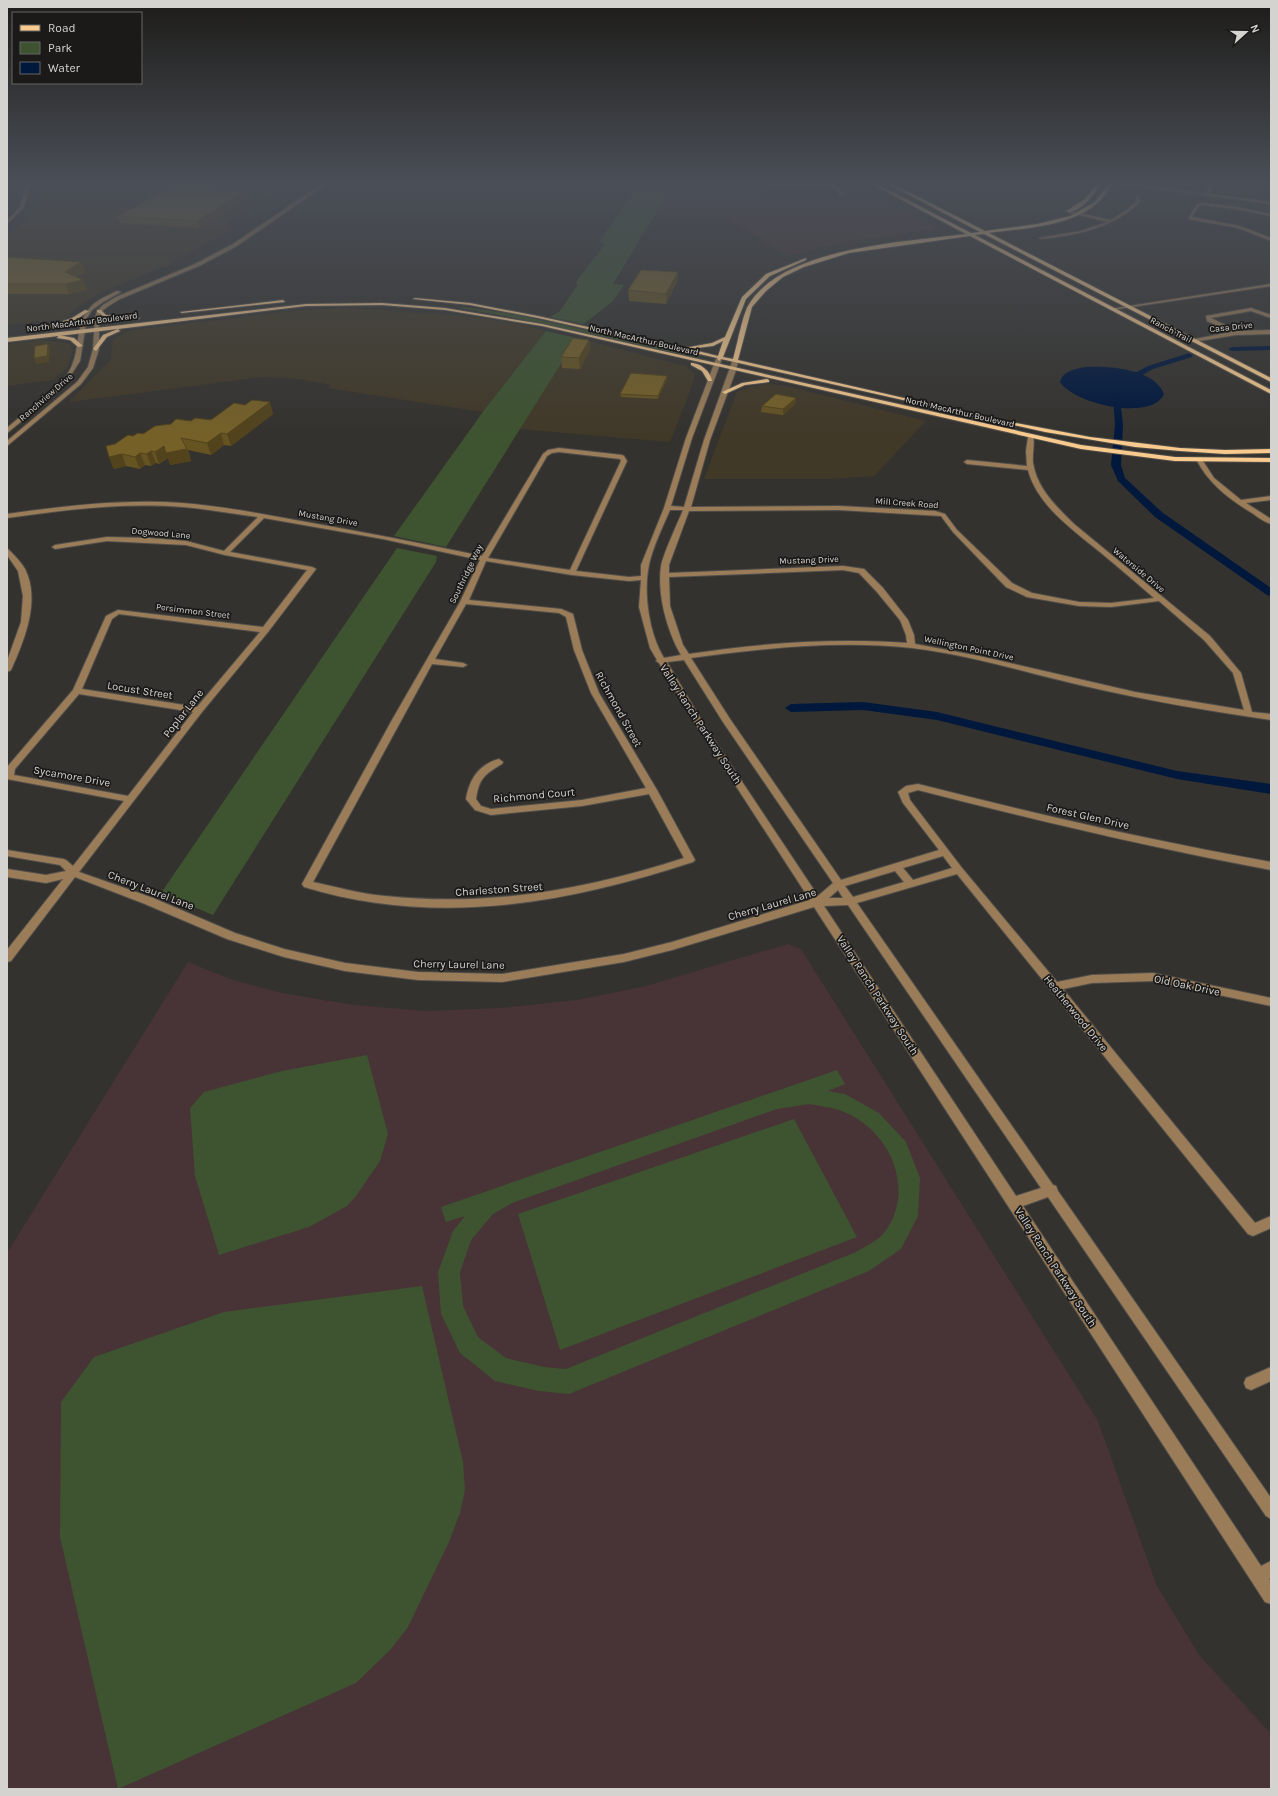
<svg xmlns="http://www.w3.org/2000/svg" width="1278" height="1796" viewBox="0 0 1278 1796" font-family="Karla,sans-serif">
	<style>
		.commercial { fill: #413928 }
		.education { fill: #483436 }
		.green { fill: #3e5330; fill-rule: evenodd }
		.water { fill: #01183d }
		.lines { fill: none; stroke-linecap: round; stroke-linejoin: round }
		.canal { fill: #01183d; fill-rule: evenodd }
		.minor-casing { stroke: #514f4b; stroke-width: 2 }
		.major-casing { stroke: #514f4b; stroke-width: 2 }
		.minor { fill: #9a7d58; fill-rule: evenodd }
		.major { fill: #f9ca8d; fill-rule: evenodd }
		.wall { fill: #655322 }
		.shaded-wall { fill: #52431c }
		.building { fill: #756028; stroke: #52431c }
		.labels { text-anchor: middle; stroke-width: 3.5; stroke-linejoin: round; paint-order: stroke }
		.far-street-label { font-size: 9px; fill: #d4d3d0; stroke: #1b1a18 }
		.street-label { font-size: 11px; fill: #d4d3d0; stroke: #1b1a18 }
	</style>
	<rect width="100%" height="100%" fill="#34322e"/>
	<!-- commercial -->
	<g class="commercial">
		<polygon points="47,183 246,183 283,185 231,220 225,226 232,228 225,233 168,265 102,292 80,305 65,319 7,325 7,235 23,223 39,206"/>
		<polygon points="339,308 455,315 510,322 546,331 483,412 327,388 331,385 299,379 262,377 69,402 111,359 113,340 125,332 139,329 285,312"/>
		<polygon points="577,338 685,366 695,374 689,394 670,442 519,429"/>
		<polygon points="44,340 70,344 73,350 67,368 53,380 7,386 7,344"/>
		<polygon points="769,384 786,386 926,421 874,476 828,479 704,479 737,392 753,386"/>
	</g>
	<!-- education -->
	<g class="education">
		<polygon points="674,183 767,194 883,199 933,226 934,229 839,243 788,256 729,219 653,215"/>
		<polygon points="788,944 801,949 1098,1421 1156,1584 1199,1655 1271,1734 1271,1789 7,1789 7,1253 188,962 230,979 282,993 353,1005 427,1011 501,1008 577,1000 646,986"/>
	</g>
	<!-- green -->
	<g class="green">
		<polygon points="674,183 613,284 624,285 613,301 584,324 550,317 560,311 577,286 576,282 605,244 599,242 639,184"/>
		<polygon points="462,307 518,315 700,356 698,358 505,316 460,308"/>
		<polygon points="546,331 577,338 446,547 394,536 485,409"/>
		<polygon points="397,548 437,556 436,562 213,915 161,893"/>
		<polygon points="367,1055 388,1134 380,1161 356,1196 347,1206 309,1227 219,1255 195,1176 190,1108 204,1092 282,1071"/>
		<path d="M 837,1070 L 845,1084 L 828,1091 L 845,1094 L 879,1113 L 906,1142 L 920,1178 L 918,1216 L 901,1249 L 869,1271 L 569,1394 L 539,1391 L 495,1381 L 460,1353 L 441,1314 L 438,1272 L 453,1231 L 465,1216 L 446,1222 L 441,1207 ZM 809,1104 C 819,1106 830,1107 839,1110 C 888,1126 918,1189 884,1233 C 877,1241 864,1247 856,1252 L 566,1369 L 544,1367 L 506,1358 L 478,1337 L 463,1306 L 460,1272 L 471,1240 L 493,1214 L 512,1203 L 777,1109 Z"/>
		<polygon points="794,1119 857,1237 560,1350 518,1214"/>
		<polygon points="422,1286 463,1462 465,1490 460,1513 449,1542 408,1627 391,1649 356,1683 118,1789 60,1537 61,1402 94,1357 224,1312"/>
	</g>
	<!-- water -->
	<path class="water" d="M 1085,367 C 1108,366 1154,368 1164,394 C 1152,422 1074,404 1060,382 C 1063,371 1075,369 1085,367 Z"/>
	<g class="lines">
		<!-- canal -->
		<g class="canal">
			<polygon points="1271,346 1271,350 1232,351 1228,349 1232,347"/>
			<polygon points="1189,353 1193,355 1192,357 1153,369 1119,388 1123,425 1121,465 1125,478 1163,513 1271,588 1271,596 1267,595 1155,517 1118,481 1111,465 1115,425 1112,385 1148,366"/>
			<polygon points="863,702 937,712 1177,771 1271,784 1271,794 1177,779 937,720 863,710 791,712 785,708 791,704"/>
		</g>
		<defs>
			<g id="minor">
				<polygon points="27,183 31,183 24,207 7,224 7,221 20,207"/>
				<polygon points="323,183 328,183 237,246 199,266 120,299 107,307 101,312 99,318 99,349 93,368 81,384 7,446 7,441 77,382 88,367 93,349 95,318 97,311 103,305 116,297 195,264 233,244"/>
				<polygon points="757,183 800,185 839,183 833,184 840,189 843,194 840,195 837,191 829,185 800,187"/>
				<polygon points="1109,183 1122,183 1206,194 1209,183 1213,183 1210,194 1271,202 1271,204"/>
				<path d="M 1136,196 L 1138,196 L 1140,202 C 1113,228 1078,235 1041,239 L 1039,238 L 1081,231 L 1108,222 L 1066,212 L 1066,210 L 1111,220 L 1128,209 L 1137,201 Z"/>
				<polygon points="1202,203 1236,207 1271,214 1271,216 1236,209 1202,205 1199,206 1192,217 1240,226 1271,238 1271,241 1238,228 1188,219 1197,204"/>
				<polygon points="1271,284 1271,286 1112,310 1110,309"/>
				<path d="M 117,291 L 121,292 L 103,302 L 92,310 L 87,318 L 80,361 L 65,384 L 50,398 L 7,433 L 7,428 C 27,410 51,396 67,375 C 82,353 74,325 89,309 C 96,300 107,296 117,291 Z"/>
				<polygon points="1251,308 1271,315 1271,318 1251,311 1211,318 1237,331 1271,330 1271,334 1236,335 1193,342 1190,340 1231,332 1207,321 1206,316"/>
				<path d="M 719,357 L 722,359 L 692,438 L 671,506 L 684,507 L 704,440 L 732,362 L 735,360 L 738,362 L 735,373 L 710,440 L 691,507 L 839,506 L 935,511 L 945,514 L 957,530 L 1012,583 L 1032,593 L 1079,602 L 1111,603 L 1154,598 C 1136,582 1118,567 1100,552 C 1073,530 1037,505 1028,470 L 967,464 L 964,462 L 967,460 L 1027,466 L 1026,451 L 1028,437 L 1033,436 C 1035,444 1032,454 1033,463 C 1037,489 1057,507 1074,524 L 1210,636 L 1241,673 L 1252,712 L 1271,714 L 1271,720 C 1210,711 1149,701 1089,687 C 1030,674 972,655 912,648 C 838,640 764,648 691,658 L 730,719 L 841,880 L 939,850 L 903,803 L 898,792 L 906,786 L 918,784 C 1035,814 1152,841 1271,862 L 1271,870 C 1152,848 1035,820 918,790 L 908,793 L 910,800 L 962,868 L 1057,982 L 1092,975 L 1153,973 L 1271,998 L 1271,1006 L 1153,981 L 1092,983 L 1063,989 L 1255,1223 L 1271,1216 L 1271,1228 L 1253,1236 L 1248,1234 L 957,874 L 857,903 L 1053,1185 L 1056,1186 L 1058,1191 L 1271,1498 L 1271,1519 L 1266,1516 L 1048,1197 L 1023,1206 L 1261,1566 L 1271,1561 L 1271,1578 L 1269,1579 L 1271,1582 L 1271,1604 L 1265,1602 L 814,907 L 672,950 L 624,962 L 502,982 L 418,980 L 345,971 L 284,957 L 227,939 L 145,904 L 75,877 L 11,961 L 7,962 L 7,950 L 63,879 L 46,883 L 7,877 L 7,869 L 46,875 L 66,871 L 60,865 L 7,856 L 7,850 L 63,859 L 66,860 L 73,866 L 124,801 L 7,779 L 8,766 L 73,690 L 106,616 L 118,610 L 263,627 L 307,570 L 225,555 L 186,545 L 107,541 L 55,549 L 52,547 L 55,545 L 107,537 L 148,538 L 186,541 L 224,551 L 258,517 C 233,514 208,509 183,507 C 124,502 65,510 7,518 L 7,514 C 65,506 123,499 182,503 C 219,506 258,513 295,520 C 358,531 420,543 482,556 L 543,454 L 548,450 L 559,448 L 622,455 L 624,456 L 627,461 L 576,571 L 629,577 L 641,576 L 641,565 L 664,508 L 686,438 L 716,359 ZM 559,452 L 620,459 L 621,461 L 570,570 L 488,558 L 547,456 L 552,453 ZM 670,510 L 683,510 C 677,525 664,552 661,566 C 657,594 667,631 681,655 L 664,658 C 649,634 643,593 649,565 C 652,549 663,526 670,510 ZM 839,510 L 941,516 L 953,532 L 1006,587 L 1027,597 L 1079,606 L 1111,607 L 1159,601 L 1204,640 L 1233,673 L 1244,710 L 1135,692 L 979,656 L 915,644 L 914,635 L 908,620 L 883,588 L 864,569 L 843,566 L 669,573 L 669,565 L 689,511 ZM 264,518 L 383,539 L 480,560 L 460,602 L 392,720 L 302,884 L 304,887 C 436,927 565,904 693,862 L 695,860 L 657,790 L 599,693 L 582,650 L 573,614 L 561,609 L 469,600 L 486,561 L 572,575 L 629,581 L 641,580 L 639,607 L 650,648 L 657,660 L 656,661 L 659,663 L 695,723 L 810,900 L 672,942 L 624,954 L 502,974 L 418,972 L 345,963 L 284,949 L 235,933 L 153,898 L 79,872 L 202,712 L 268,632 L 316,569 L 312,567 L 230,552 ZM 843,570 L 859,573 L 877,592 L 900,620 L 906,635 L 907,643 C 834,638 761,643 689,654 L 683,645 L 670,606 L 669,577 ZM 466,604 L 559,613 L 566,617 L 574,650 L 591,693 L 646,788 L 582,800 L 491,809 L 481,806 L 476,799 C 479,778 485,774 502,764 L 503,762 L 499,759 C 479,764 469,780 466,799 L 475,810 L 491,815 L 582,806 L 649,794 L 684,858 C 585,890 489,907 385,896 C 360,894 337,887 313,882 L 432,664 L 463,667 L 467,665 L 463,663 L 435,659 ZM 119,614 L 127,615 L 260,632 L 197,707 L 82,689 L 112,619 ZM 684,660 L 723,722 L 833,883 L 818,896 L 703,723 L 667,662 ZM 79,694 L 193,712 L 128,796 L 14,775 L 15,769 ZM 943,856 L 952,868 L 913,880 L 903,868 ZM 895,871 L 904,882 L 853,897 L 845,886 ZM 838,890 L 843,898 L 829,898 ZM 848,905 L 1041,1188 L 1016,1196 L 824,906 Z"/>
				<path d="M 1197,458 L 1201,458 L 1214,478 L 1241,500 L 1271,496 L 1271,500 L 1246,503 L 1271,519 L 1271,524 C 1264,522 1258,517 1252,513 C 1229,499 1209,484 1196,459 Z"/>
				<path d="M 7,549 L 9,550 C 15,556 21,562 25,569 C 41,601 24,641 11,670 L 7,672 L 7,661 L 21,622 L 23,596 L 18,571 L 7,555 Z"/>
				<polygon points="1271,1367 1271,1381 1251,1390 1246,1388 1244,1383 1246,1378"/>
			</g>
			<g id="major">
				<path d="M 870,183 L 875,183 L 971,233 L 980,232 L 886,183 L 891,183 L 985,231 L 1037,224 L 1070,216 L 1095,202 L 1109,183 L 1113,183 C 1090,227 1033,227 989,233 L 1271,378 L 1271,382 L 984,234 L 975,235 L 1271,390 L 1271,394 L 970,236 L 849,253 L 804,267 L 783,277 L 766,291 L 752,307 L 738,360 L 1000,420 L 1090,437 L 1180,448 L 1225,450 L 1271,449 L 1271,453 L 1225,454 L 1180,451 L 1135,447 L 1045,432 L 721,359 L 719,361 L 717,358 L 538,318 L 470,305 L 413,299 L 415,298 L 470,303 L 538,316 L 684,348 L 712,343 L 725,337 L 742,297 L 766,274 L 806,258 L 806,260 L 770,276 L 746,299 L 723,357 L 733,359 C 737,346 742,317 748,306 C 781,247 906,242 966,234 ZM 723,341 L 718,356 L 690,349 L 713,346 Z"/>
				<path d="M 1097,183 L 1101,183 C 1094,195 1082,211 1068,212 L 1068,210 L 1085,199 Z"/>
				<polygon points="283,300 285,302 182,313 180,312"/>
				<polygon points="382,303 445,308 542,324 1081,445 1175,457 1271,458 1271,462 1175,461 1081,449 542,326 445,310 382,305 306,306 118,329 120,331 107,337 96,351 93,349 103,335 118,329 7,342 7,338 306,304"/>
				<polygon points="85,310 89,311 76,320 45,330 40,329 72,318"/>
				<polygon points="97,310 101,310 106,315 140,318 138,319 105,317 97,312"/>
				<polygon points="59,335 74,338 83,346 78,347 70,340 57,338"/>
				<path d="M 691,363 C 701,363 711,372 712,381 L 708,381 L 702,371 L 691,365 Z"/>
				<polygon points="767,379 769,380 769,382 745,385 725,394 722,392 742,383"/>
			</g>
		</defs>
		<!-- minor casing -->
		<use href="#minor" class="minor-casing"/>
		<!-- major casing -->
		<use href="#major" class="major-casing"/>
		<!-- minor -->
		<use href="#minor" class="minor"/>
		<!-- major -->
		<use href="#major" class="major"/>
	</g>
	<!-- wall -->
	<g class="wall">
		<polygon points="212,186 213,189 248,198 199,228 120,223 118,216"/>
		<polygon points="7,257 85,272 76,277 83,280 87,290 69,294 7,294"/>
		<polygon points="678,272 677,282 666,304 629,301 628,290"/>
		<polygon points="589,340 590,350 580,369 562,368 561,357"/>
		<polygon points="667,376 667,379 658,399 621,397 620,394"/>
		<polygon points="796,398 795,404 783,415 761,412 762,406"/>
		<polygon points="273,414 231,446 224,445 211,455 188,450 191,461 170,465 168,458 159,464 156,463 151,466 145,465 140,469 126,466 114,469 109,457 115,444 133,436 191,421"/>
	</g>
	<!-- shaded-wall -->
	<g class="shaded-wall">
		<polygon points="212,186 214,192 207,189"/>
		<polygon points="246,191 248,198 199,228 197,221"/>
		<polygon points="81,262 85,272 68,282 65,272"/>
		<polygon points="678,272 677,282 666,304 666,294"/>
		<polygon points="83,280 87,290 69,294 66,284"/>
		<polygon points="589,340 590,350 580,369 579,358"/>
		<polygon points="48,344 50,349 49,362 36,364 34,358"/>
		<polygon points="667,376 667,379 658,399 658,396"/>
		<polygon points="796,398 795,404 783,415 783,409"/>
		<polygon points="270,402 273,414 231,446 227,434"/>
		<polygon points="221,433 224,445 211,455 207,443"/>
		<polygon points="164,446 168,458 159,464 155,452"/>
		<polygon points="187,449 191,461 170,465 166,453"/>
		<polygon points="151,451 156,463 151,466 147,454"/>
		<polygon points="140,453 145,465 140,469 135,457"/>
		<polygon points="122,454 126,466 114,469 109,457"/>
	</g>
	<!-- building -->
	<g class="building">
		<polygon points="176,184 212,186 207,189 246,191 197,221 118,216"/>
		<polygon points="7,257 81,262 65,272 83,280 66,284 7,284"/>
		<polygon points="641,270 678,272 666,294 628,290"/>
		<polygon points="573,338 589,340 579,358 561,357"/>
		<polygon points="48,344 47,356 34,358 35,346"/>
		<polygon points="631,373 667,376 658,396 620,394"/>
		<polygon points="776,394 796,398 783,409 762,406"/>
		<polygon points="252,400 270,402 227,434 221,433 207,443 181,438 187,449 166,453 164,446 155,452 151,451 147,454 140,453 135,457 122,454 109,457 106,446 115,444 128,435 133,436 138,433 143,434 155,426 171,424 176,419 191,421 195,418 211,420 234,403 245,405"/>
	</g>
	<!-- sky -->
	<linearGradient id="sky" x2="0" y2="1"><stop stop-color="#1d1c19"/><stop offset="0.42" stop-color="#4a4f57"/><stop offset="1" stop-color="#4a4f57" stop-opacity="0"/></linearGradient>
	<rect width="1278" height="435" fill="url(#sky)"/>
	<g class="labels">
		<!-- far-street labels -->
		<g class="far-street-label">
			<text transform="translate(82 322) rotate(-7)" y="3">North MacArthur Boulevard</text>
			<text transform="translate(1231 327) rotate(-6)" y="3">Casa Drive</text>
			<text transform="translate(1171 330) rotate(28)" y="3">Ranch Trail</text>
			<text transform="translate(644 340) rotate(13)" y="3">North MacArthur Boulevard</text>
			<text transform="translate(46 397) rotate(-41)" y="3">Ranchview Drive</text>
			<text transform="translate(960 412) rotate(13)" y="3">North MacArthur Boulevard</text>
			<text transform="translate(907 503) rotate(4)" y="3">Mill Creek Road</text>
			<text transform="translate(328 518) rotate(10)" y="3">Mustang Drive</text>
			<text transform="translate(161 533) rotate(5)" y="3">Dogwood Lane</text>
			<text transform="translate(809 560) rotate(-2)" y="3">Mustang Drive</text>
			<text transform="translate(1139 570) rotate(40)" y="3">Waterside Drive</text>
			<text transform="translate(466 574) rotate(-64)" y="3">Southridge Way</text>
			<text transform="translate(193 611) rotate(7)" y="3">Persimmon Street</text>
			<text transform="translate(969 648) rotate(12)" y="3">Wellington Point Drive</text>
		</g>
		<!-- street labels -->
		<g class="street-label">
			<text transform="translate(140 690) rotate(9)" y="4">Locust Street</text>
			<text transform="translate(619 709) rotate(61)" y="4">Richmond Street</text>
			<text transform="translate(183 713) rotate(-52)" y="4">Poplar Lane</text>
			<text transform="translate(701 724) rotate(57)" y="4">Valley Ranch Parkway South</text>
			<text transform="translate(72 776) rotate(10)" y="4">Sycamore Drive</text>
			<text transform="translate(534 795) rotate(-5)" y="4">Richmond Court</text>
			<text transform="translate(1088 816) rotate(13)" y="4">Forest Glen Drive</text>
			<text transform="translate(499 889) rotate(-4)" y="4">Charleston Street</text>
			<text transform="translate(151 890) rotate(21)" y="4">Cherry Laurel Lane</text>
			<text transform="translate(772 904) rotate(-16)" y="4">Cherry Laurel Lane</text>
			<text transform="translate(459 964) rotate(1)" y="4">Cherry Laurel Lane</text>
			<text transform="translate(1187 985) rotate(12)" y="4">Old Oak Drive</text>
			<text transform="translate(878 995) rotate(57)" y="4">Valley Ranch Parkway South</text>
			<text transform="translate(1076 1013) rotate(51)" y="4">Heatherwood Drive</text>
			<text transform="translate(1056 1267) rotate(57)" y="4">Valley Ranch Parkway South</text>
		</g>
	</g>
	<!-- border -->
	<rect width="1278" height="1796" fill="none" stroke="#d4d3d0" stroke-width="16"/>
	<!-- legend -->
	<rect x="12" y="12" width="130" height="72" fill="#1b1a18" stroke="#656462"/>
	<rect x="20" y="25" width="20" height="6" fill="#f9ca8d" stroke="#656462"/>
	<text x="48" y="32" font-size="12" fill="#d4d3d0">Road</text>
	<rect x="20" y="42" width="20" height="12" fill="#3e5330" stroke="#656462"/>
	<text x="48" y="52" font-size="12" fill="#d4d3d0">Park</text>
	<rect x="20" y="62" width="20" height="12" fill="#01183d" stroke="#656462"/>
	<text x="48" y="72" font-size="12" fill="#d4d3d0">Water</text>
	<!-- north arrow -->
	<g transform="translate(1246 32) rotate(69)" stroke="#1b1a18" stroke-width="3" paint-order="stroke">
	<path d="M0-3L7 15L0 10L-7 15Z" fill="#d4d3d0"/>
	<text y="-6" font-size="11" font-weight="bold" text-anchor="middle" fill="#d4d3d0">N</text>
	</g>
</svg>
